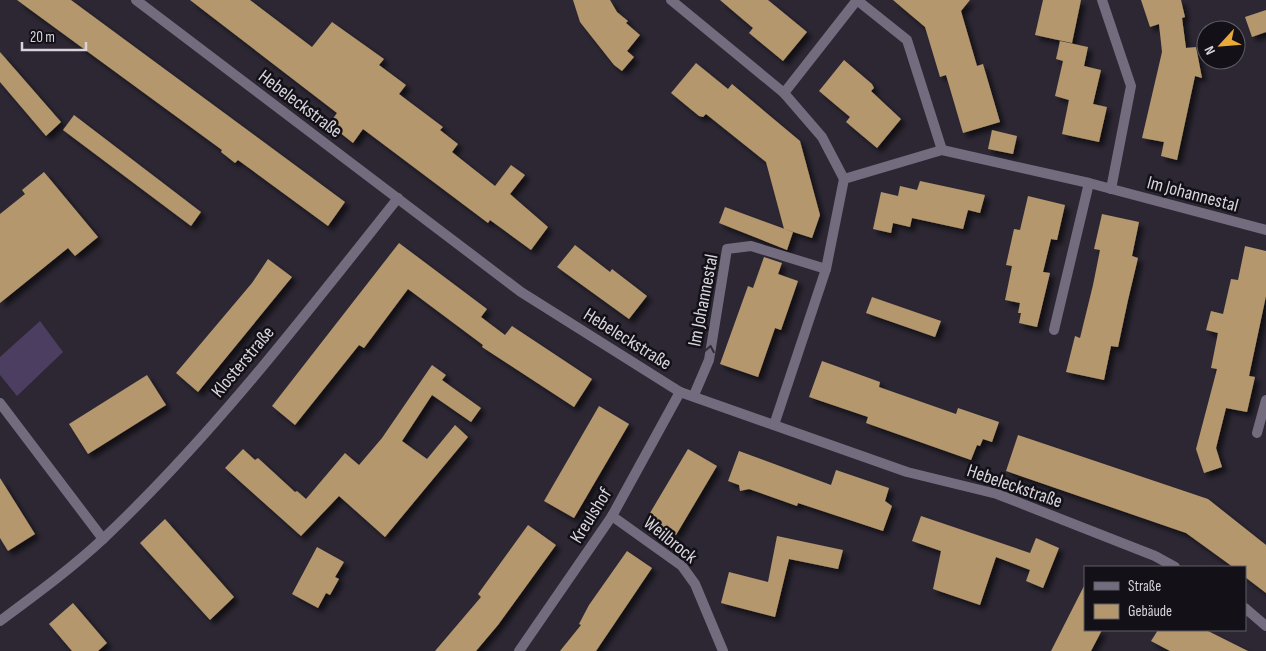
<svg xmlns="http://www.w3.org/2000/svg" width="1266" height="651" viewBox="0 0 1266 651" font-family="'Sofia Sans Condensed',sans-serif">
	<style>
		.green { fill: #4c3e61 }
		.building { fill: #b4976d; filter: url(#shadow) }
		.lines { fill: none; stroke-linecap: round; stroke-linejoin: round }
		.street { stroke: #736c7f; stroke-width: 10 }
		.oneway { stroke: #302c36 }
		.labels { text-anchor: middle; stroke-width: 5; stroke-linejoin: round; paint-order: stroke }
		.street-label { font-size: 19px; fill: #d7d4dc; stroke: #131117 }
	</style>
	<defs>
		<filter id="shadow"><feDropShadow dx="4.5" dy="4.5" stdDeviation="2.5" flood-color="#0009"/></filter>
	</defs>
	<rect width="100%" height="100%" fill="#2c2733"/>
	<!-- green -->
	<polygon class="green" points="40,321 63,352 17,396 0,375 0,357"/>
	<!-- building -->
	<g class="building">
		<polygon points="17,0 71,0 345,202 328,226 238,160 235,163 221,152 222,150"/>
		<polygon points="190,0 250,0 312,47 332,22 384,59 379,65 406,85 399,94 443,127 440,130 458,144 452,152 495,186 511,165 525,175 510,194 548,227 531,250 490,220 488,223 363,129 353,143 329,124 337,113"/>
		<polygon points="573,0 610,0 617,12 628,21 626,23 640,35 627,51 634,57 622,71 614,65 580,22"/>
		<polygon points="720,0 768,0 807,32 783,61 749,33 753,28"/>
		<polygon points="893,0 970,0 961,11 977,66 983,64 1000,122 963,133 946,75 940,77 925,27"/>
		<polygon points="1043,0 1081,0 1072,43 1035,35"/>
		<polygon points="1141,0 1181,0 1185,17 1182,18 1186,48 1196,47 1202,78 1195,76 1177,160 1161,156 1164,142 1142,138 1162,52 1159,24 1150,27"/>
		<polygon points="1266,10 1266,32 1252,37 1245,17"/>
		<polygon points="1060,41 1088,47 1084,66 1101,70 1093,104 1107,107 1099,142 1062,134 1069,100 1055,96 1063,61 1056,59"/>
		<polygon points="0,52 61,122 46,136 0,82"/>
		<polygon points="844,60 872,84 874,88 871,91 901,119 877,148 846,122 850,117 819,91"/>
		<polygon points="696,63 728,89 732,84 800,141 820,215 812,238 784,229 766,162 706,114 703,117 699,116 671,93"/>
		<polygon points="74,115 201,212 191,226 63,130"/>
		<polygon points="992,130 1017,136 1013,154 988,149"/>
		<polygon points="44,172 98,237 75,256 68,248 0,303 0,214 25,194 22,190"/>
		<polygon points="920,181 985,195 980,213 968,210 963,229 912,218 910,227 893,223 891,233 873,229 881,192 898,196 900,186 917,190"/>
		<polygon points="1028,196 1065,205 1057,240 1051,239 1043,272 1050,273 1037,327 1019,323 1021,313 1018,313 1020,303 1005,300 1012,266 1006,265 1014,229 1020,230"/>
		<polygon points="725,207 793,232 787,250 719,223"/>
		<polygon points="1102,214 1139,222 1132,256 1138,258 1128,300 1118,347 1111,346 1104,380 1066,372 1075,336 1080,338 1093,285 1100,250 1094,249"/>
		<polygon points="399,243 487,309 481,317 505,335 512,326 592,379 574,407 482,347 483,345 408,289 364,348 359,345 295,425 272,406"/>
		<polygon points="575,245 610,272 612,269 647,296 629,319 557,267"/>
		<polygon points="1245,246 1266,251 1266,296 1249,376 1255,377 1247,412 1226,408 1216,448 1222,467 1204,473 1196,449 1217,369 1211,368 1218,333 1206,330 1211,311 1223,314 1231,279 1238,280"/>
		<polygon points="764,257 782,263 778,274 798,281 781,330 775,328 758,377 720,364 748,286 753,288"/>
		<polygon points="268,259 292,277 198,392 176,373 252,283"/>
		<polygon points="872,297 941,321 935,337 866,313"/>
		<polygon points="822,361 880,382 879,387 956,414 958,408 999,422 992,442 983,439 980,446 977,445 971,460 866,423 868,417 809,397"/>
		<polygon points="432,365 446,375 442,380 481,408 471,422 432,395 402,441 427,459 455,425 468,437 385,537 339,496 301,536 225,468 243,449 255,460 258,458 295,492 297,491 306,499 345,453 359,465 382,438"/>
		<polygon points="147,375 166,405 88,454 69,424"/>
		<polygon points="599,406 629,424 574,518 544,501"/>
		<polygon points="1018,435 1208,499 1266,545 1266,593 1245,577 1245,567 1233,567 1186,533 1006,471"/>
		<polygon points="688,449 717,466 676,535 647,518"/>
		<polygon points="739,451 831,485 836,470 889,488 885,501 892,506 883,531 798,503 797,506 749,489 740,491 739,485 728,481"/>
		<polygon points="0,478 35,534 8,551 0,538"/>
		<polygon points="921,516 1030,553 1036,538 1059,548 1043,588 1026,581 1030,570 996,557 980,605 933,589 941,551 912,541"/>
		<polygon points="165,519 234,597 210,620 140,543"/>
		<polygon points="528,525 556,545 498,625 476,651 435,651 481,597 478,594"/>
		<polygon points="777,536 843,550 838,569 789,559 775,617 721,603 729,572 768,582"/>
		<polygon points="317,547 344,562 335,577 339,579 330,595 326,593 318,608 292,594"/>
		<polygon points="627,551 652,568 596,651 560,651 581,625 579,624 589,605"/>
		<polygon points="1085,584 1085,630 1102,630 1091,651 1051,651"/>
		<polygon points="73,603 107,643 98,651 72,651 49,624"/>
		<polygon points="1158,630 1206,630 1248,651 1170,651 1151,641"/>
	</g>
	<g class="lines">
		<!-- street -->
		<g class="street">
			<polyline points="136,0 521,292 680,392 907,472 997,494 1155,556 1175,567"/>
			<polyline points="671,0 784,93 822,137 844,179"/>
			<polyline points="857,0 907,40 942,150"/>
			<polyline points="1102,0 1131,86 1111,189"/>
			<polyline points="784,93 857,0"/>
			<polyline points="1054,330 1089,183"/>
			<polyline points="694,395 709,360 727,249 751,246 826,269"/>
			<polyline points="0,403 103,539"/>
			<polyline points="774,425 826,269 844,179 942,150 1089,183 1266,230"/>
			<polyline points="1257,433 1266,400"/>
			<polyline points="612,516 682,566 695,584 723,651"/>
			<polyline points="1245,608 1266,626"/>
			<path d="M 0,621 C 35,595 72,568 104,538 C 212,436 305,315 398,198"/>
			<polyline points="519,651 612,516 680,392"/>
		</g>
	</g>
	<!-- one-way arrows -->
	<defs><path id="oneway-chevron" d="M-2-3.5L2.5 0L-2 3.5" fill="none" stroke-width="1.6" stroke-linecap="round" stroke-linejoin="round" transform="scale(1.25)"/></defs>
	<use class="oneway" href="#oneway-chevron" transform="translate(710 349) rotate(-80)"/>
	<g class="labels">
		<!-- street labels -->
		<g class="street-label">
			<text transform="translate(301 103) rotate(37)" y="7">Hebeleckstraße</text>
			<text transform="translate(1193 193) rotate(15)" y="7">Im Johannestal</text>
			<text transform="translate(702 300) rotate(-79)" y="7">Im Johannestal</text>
			<text transform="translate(628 338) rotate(32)" y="7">Hebeleckstraße</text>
			<text transform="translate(242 361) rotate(-50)" y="7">Klosterstraße</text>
			<text transform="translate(1015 485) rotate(19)" y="7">Hebeleckstraße</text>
			<text transform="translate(590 515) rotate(-58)" y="7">Kreulshof</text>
			<text transform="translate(671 539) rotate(39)" y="7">Weilbrock</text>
		</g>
	</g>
	<!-- legend -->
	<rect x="1084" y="566" width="162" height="65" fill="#131117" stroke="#615f66"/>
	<rect x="1094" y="582" width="25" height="8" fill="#736c7f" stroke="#615f66"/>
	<text x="1128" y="591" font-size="15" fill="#d7d4dc">Straße</text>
	<rect x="1094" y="604" width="25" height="15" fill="#b4976d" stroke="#615f66"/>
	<text x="1128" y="616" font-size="15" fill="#d7d4dc">Gebäude</text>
	<!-- north arrow -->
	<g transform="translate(1221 45) rotate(244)"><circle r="24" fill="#131117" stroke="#615f66"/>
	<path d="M0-4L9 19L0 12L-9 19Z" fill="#eaaa39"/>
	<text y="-8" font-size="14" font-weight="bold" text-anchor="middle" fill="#d7d4dc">N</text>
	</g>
	<!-- scale -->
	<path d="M22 42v8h64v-8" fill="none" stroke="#d7d4dc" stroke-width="2.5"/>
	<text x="30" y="42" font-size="15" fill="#d7d4dc" stroke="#131117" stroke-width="4" paint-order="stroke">20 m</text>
</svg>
